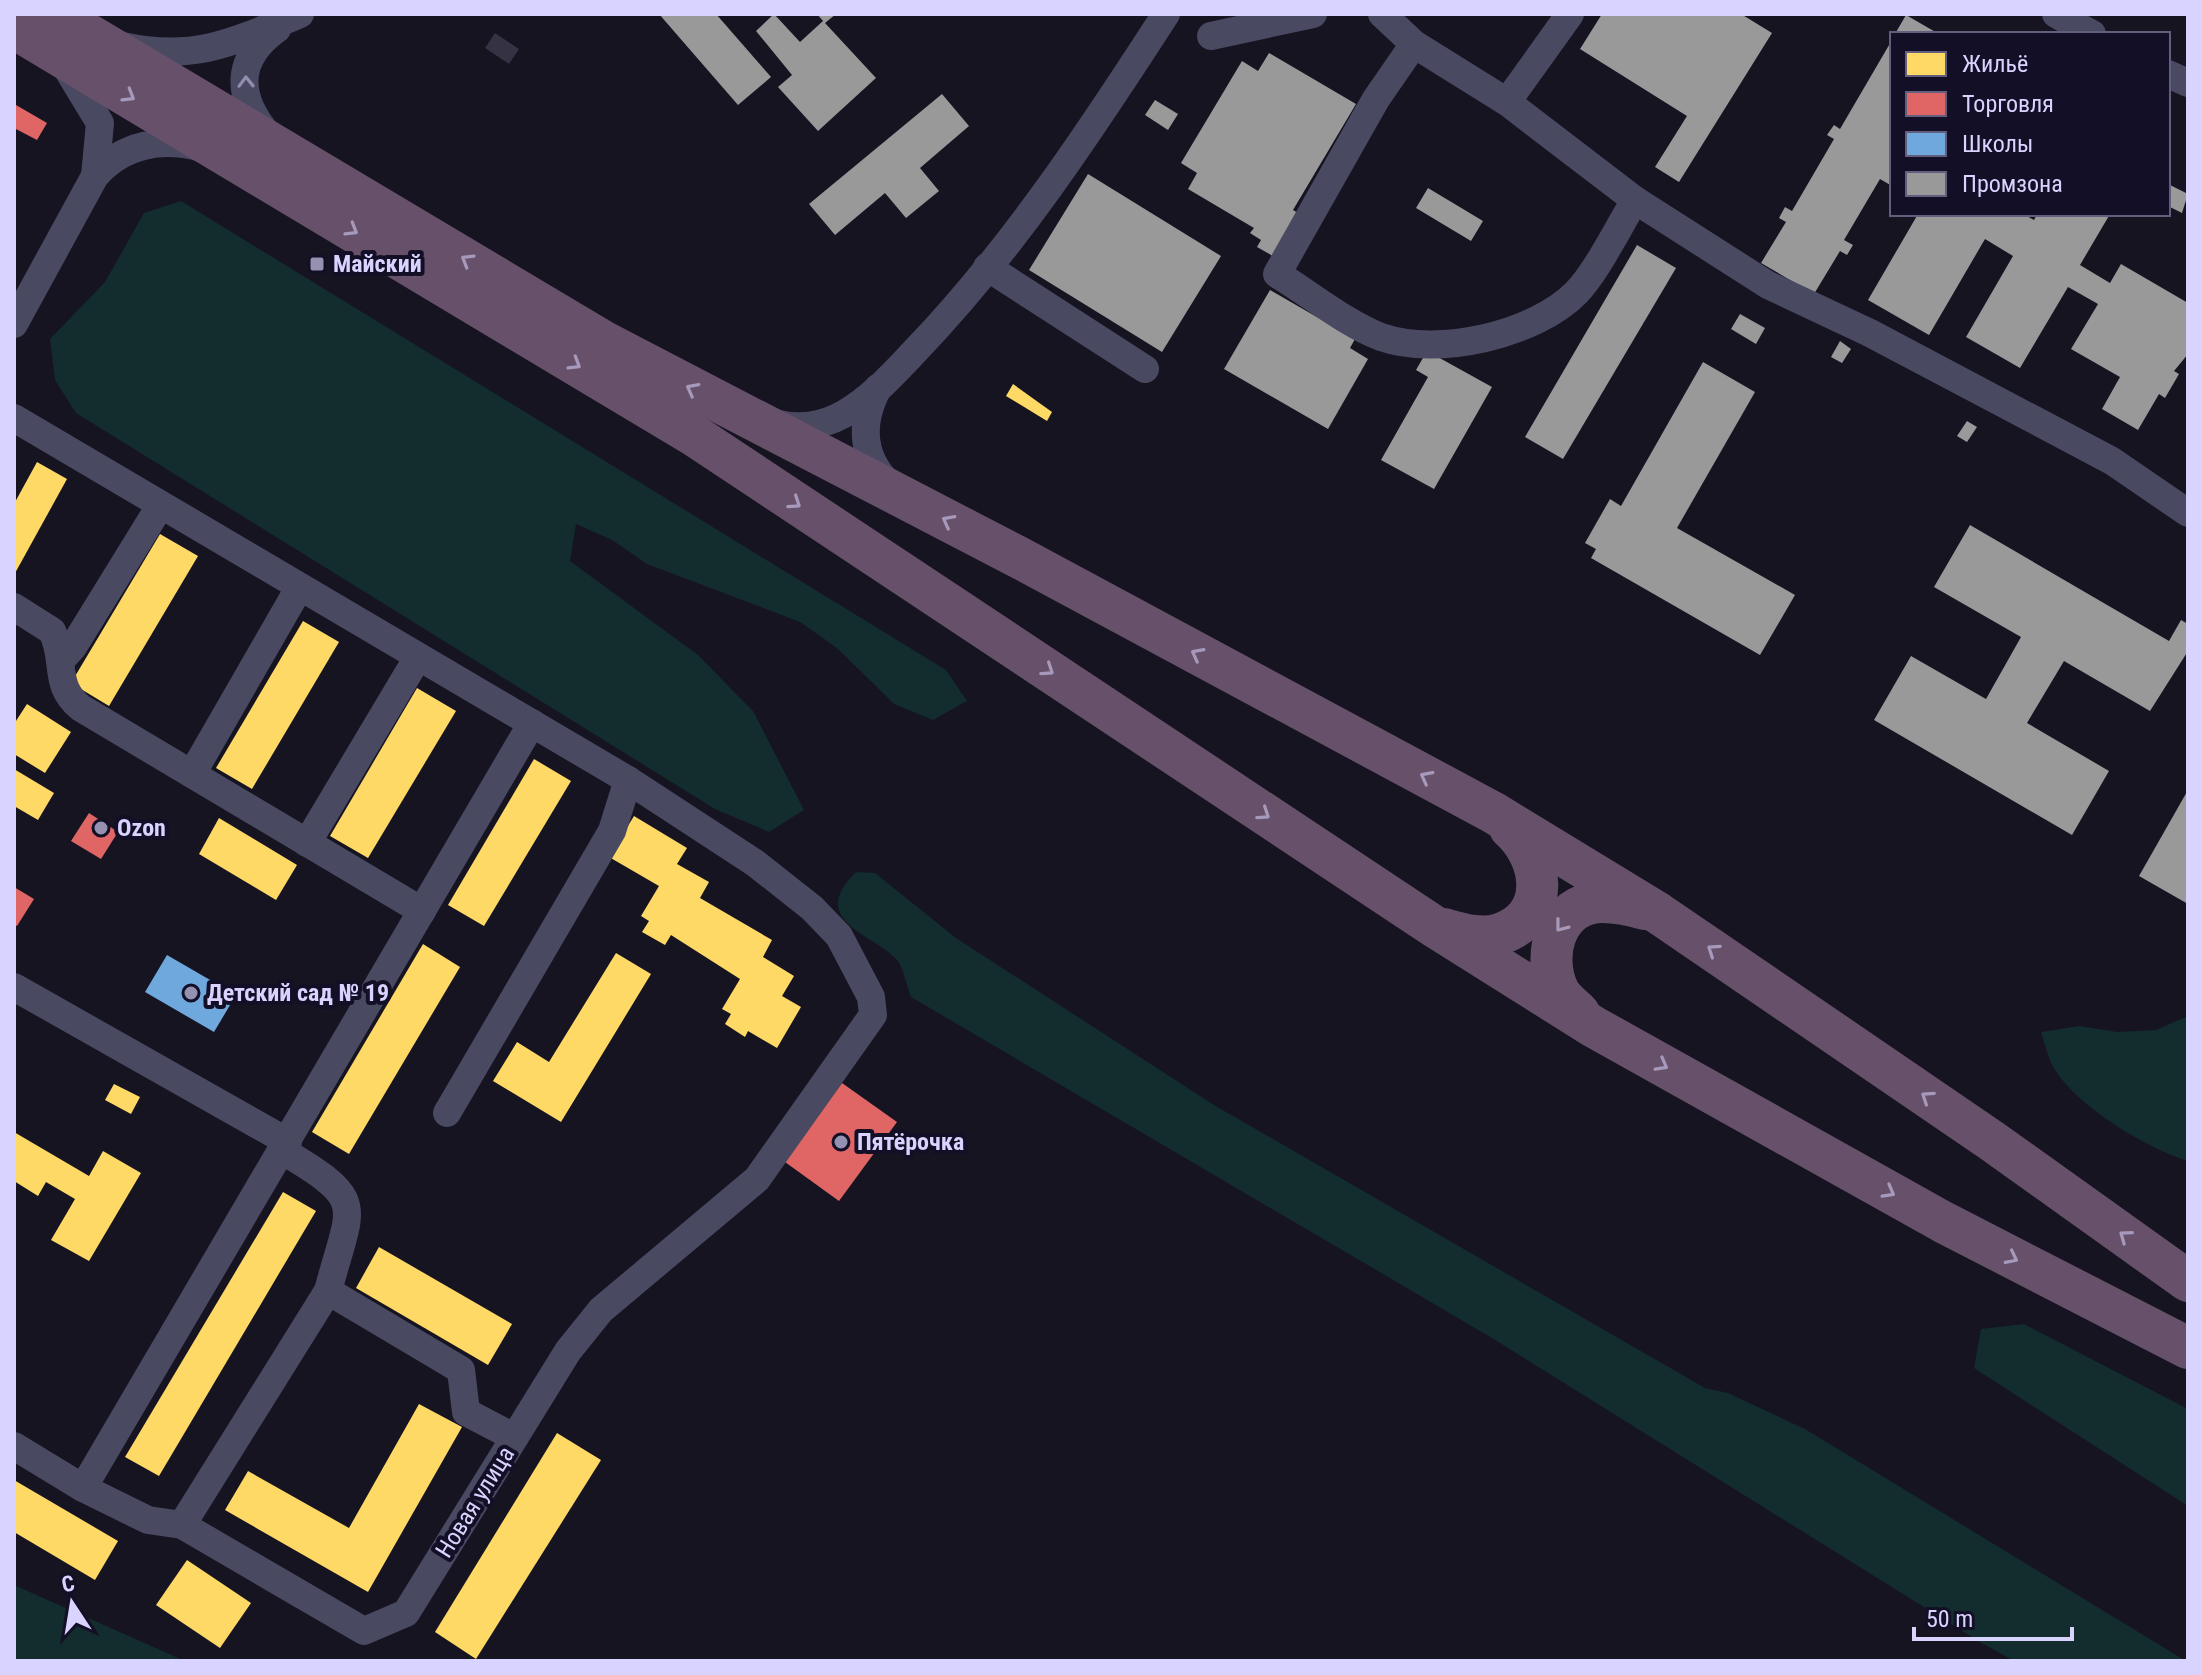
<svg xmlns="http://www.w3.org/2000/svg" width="2202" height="1675" viewBox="0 0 2202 1675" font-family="'Roboto Condensed',sans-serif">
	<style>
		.green { fill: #132c2d }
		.homes { fill: #ffd966 }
		.shops { fill: #e06666 }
		.schools { fill: #6fa8dc }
		.industry { fill: #999 }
		.building { fill: #343243 }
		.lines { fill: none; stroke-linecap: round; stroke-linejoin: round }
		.minor { stroke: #4a4962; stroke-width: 28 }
		.highway { stroke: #67516a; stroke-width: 42 }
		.oneway { stroke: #928eb0 }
		.oneway2 { stroke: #a699bc }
		.poi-dot { fill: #9591b1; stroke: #130f26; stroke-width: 3 }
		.labels { text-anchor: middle; stroke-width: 8; stroke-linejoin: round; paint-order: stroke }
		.poi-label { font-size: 24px; font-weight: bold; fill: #d9d4ff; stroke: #130f26; text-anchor: start }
		.street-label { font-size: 24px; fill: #d9d4ff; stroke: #130f26 }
	</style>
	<rect width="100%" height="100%" fill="#161421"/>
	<!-- green -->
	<g class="green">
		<polygon points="181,201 946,670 967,701 933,720 894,704 837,648 800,622 647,564 612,540 576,524 570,561 698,655 753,711 804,810 769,832 715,809 76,413 55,380 50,339 105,282 144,213"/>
		<path d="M 856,872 L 875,873 L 956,938 L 1214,1105 L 1705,1388 L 1728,1393 L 1805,1429 L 2186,1661 L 2014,1661 L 1980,1642 L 1492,1338 L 911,997 C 907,987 904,970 898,961 C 876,934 805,922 856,872 Z"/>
		<path d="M 2188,1016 L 2188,1161 C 2148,1149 2076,1106 2054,1068 C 2048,1058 2045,1044 2041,1032 L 2079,1026 L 2117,1032 L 2156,1030 Z"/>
		<polygon points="2024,1324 2188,1409 2188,1506 1974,1368 1981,1329"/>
		<polygon points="14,1585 185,1661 14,1661"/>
	</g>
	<!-- homes -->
	<g class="homes">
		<polygon points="1013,384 1052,412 1047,421 1006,396"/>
		<polygon points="37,462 67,479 14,575 14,504"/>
		<polygon points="160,534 198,556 109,706 71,683"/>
		<polygon points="303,621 339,642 252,789 216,768"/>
		<polygon points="417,688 456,711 368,858 330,836"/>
		<polygon points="27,704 71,732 45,773 14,754 14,724"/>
		<polygon points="534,759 571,781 484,926 448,905"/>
		<polygon points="14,769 54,793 38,820 14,806"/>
		<polygon points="634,816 687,848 677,864 709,882 700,898 772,940 763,957 794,976 782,996 801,1007 777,1048 748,1031 745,1037 725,1024 731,1014 722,1009 740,979 671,935 665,945 642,932 649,921 641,916 659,886 609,857"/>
		<polygon points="219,818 297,865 276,900 199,854"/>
		<polygon points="423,944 460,967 349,1154 312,1132"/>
		<polygon points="616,953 651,974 561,1122 493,1081 517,1042 549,1062"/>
		<polygon points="114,1084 140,1097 131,1114 105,1100"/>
		<polygon points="14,1132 89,1176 103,1151 141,1173 89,1261 51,1240 75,1199 46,1182 38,1196 14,1181"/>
		<polygon points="283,1192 316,1211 159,1476 125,1457"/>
		<polygon points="379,1247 512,1324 488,1365 356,1288"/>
		<polygon points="419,1404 462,1427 368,1592 225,1510 248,1471 349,1528"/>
		<polygon points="557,1433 601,1460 476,1659 435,1632"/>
		<polygon points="14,1480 118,1541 95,1580 14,1532"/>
		<polygon points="187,1560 251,1603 220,1648 156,1605"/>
	</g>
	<!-- shops -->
	<g class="shops">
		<polygon points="16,105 47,123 37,140 14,128"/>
		<polygon points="89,813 118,832 101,859 71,841"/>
		<polygon points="14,887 34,899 17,926 14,924"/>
		<polygon points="842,1083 897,1122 839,1201 785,1162"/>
	</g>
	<!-- schools -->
	<polygon class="schools" points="167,955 236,995 214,1032 145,992"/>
	<!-- industry -->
	<g class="industry">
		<polygon points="659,14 716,14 771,77 738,105"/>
		<polygon points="774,14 800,42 823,21 817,14 836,14 825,23 876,78 818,131 778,87 792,75 756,31"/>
		<polygon points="1602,14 1741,14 1772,33 1679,182 1655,167 1687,116 1580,49"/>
		<polygon points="1906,15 1939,34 1895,34"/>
		<polygon points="1892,40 1892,186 1880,179 1844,240 1853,245 1847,255 1840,251 1814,294 1761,263 1786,222 1779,218 1785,207 1792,211 1834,139 1827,135 1834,125 1840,129"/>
		<polygon points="1269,53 1356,104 1293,210 1303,216 1278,259 1257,247 1261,240 1250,233 1254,228 1188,189 1197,173 1181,163 1242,61 1258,71"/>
		<polygon points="942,94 969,126 920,168 939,191 906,218 885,193 835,235 809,204"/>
		<polygon points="1155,100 1178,114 1168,130 1145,115"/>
		<polygon points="1088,174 1221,256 1162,352 1029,270"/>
		<polygon points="2168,184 2188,194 2182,213 2168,206"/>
		<polygon points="1428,188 1483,221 1471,241 1416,208"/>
		<polygon points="1918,214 2023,214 2034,220 2037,214 2110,214 2080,265 2110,283 2121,264 2188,303 2188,354 2174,371 2179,374 2165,398 2159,394 2138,430 2102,409 2120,377 2071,349 2098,304 2068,287 2020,368 1966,337 2013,256 1985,239 1929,335 1868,300"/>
		<polygon points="1637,245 1676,268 1563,459 1525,437"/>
		<polygon points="1270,290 1355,339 1350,348 1368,359 1328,429 1224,369"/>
		<polygon points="1740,314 1765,328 1756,344 1731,329"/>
		<polygon points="1840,341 1851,349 1842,363 1831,357"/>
		<polygon points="1427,351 1492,387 1434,489 1381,460 1428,377 1416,370"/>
		<polygon points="1703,362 1755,392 1677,528 1795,595 1760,655 1591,558 1596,549 1585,543 1610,499 1621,506"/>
		<polygon points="1967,421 1977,427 1967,442 1957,436"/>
		<polygon points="1970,525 2169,641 2181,620 2188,624 2188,651 2150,711 2064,661 2027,723 2109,771 2072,835 1874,720 1911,656 1986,699 2021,637 1934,587"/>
		<polygon points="2188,790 2188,904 2139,876"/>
	</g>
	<!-- building -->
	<polygon class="building" points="495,33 519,49 509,64 485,48"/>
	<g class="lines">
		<!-- minor -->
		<g class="minor">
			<polyline points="1382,14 1414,44 1507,102 1635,200 1768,285 1870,333 2112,461 2188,513"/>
			<polyline points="2056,14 2092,34"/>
			<polyline points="1211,36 1313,14"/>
			<path d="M 1414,44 L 1376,99 L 1277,274 C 1310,294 1345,323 1381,337 C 1438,357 1534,335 1576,293 C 1596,273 1619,226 1635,200"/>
			<path d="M 122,46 C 195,62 234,42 300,14"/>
			<polyline points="66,67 100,123 95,176"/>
			<polyline points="2168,74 2188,83"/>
			<polyline points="1507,102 1570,14"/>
			<path d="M 269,136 C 236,97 234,60 277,29"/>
			<polyline points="987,267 1145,369"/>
			<path d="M 14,324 L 95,176 C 123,144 162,137 202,148"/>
			<path d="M 878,388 C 859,424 861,459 892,487"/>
			<polyline points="14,418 628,780 755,863 812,908 839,936 871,997 873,1015 757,1179 601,1310 568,1351 406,1613 364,1631 182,1525 148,1520 83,1488"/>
			<path d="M 774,423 C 799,429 821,427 844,414 C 872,398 894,373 916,350 C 1012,250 1091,130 1166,14"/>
			<path d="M 14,607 L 52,631 C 67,660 52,685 81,708 L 422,911"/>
			<polyline points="61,660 73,647 160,506"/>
			<polyline points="192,774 299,588"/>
			<polyline points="307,843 418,657"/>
			<polyline points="14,987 288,1142"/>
			<polyline points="447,1113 612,831 628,780"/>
			<path d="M 283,1151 C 369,1202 351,1203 328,1291 L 461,1370 L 466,1412 L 514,1437"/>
			<polyline points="14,1446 83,1488 532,723"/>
			<polyline points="182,1525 328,1291"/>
		</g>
		<!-- highway -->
		<g class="highway">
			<polyline points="54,14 606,343 1018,557 1494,813 1658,913 1992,1141 2188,1281"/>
			<polyline points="14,28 695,436 1435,927 1594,1027 1943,1222 2188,1348"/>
			<path d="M 1444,929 C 1462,934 1481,940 1500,934 C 1552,917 1544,858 1510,828"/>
			<path d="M 1579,1013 C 1572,1006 1562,999 1558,990 C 1542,955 1555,903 1602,902 C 1617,902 1631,905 1645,909"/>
		</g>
	</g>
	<!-- one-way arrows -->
	<defs><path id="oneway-chevron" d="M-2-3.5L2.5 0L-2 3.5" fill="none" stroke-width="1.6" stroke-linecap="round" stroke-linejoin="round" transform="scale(2)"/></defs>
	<use class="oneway" href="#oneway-chevron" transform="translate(246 82) rotate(-91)"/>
	<g class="oneway2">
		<use href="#oneway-chevron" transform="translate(129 96) rotate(31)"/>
		<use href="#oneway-chevron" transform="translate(352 230) rotate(31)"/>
		<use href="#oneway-chevron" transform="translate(467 260) rotate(-149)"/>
		<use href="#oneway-chevron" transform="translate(575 364) rotate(31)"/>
		<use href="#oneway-chevron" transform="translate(692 389) rotate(-152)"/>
		<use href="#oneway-chevron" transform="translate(795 503) rotate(34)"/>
		<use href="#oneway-chevron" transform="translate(948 521) rotate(-152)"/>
		<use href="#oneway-chevron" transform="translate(1197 654) rotate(-152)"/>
		<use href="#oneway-chevron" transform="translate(1048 670) rotate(34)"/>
		<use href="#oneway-chevron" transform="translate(1426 777) rotate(-152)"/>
		<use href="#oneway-chevron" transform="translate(1264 814) rotate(34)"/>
		<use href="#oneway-chevron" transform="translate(1561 926) rotate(128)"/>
		<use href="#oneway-chevron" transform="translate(1713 950) rotate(-146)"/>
		<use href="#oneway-chevron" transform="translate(1662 1065) rotate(29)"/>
		<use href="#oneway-chevron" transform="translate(1927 1097) rotate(-146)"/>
		<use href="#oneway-chevron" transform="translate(1889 1192) rotate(29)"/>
		<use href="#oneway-chevron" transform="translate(2125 1236) rotate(-144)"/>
		<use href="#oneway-chevron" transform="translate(2012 1258) rotate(27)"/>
	</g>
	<!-- markers -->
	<g class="poi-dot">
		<rect x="309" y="256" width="16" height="16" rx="4"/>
		<circle cx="101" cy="828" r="8"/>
		<circle cx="191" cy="993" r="8"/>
		<circle cx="841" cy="1142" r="8"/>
	</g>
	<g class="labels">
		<!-- poi labels -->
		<g class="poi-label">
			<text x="333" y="272">Майский</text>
			<text x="117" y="836">Ozon</text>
			<text x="207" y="1001">Детский сад № 19</text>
			<text x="857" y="1150">Пятёрочка</text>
		</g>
		<!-- street labels -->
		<g class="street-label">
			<text transform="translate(475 1502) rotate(-58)" y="8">Новая улица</text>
		</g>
	</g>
	<!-- border -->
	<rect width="2202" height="1675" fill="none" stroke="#d9d4ff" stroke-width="32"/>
	<!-- legend -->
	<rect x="1890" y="32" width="280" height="184" fill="#130f26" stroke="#625e7d" stroke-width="2"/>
	<rect x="1906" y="52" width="40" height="24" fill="#ffd966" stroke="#625e7d" stroke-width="2"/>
	<text x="1962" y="72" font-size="24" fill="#d9d4ff">Жильё</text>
	<rect x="1906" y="92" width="40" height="24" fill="#e06666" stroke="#625e7d" stroke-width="2"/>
	<text x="1962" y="112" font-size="24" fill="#d9d4ff">Торговля</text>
	<rect x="1906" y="132" width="40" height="24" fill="#6fa8dc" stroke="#625e7d" stroke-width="2"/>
	<text x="1962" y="152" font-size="24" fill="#d9d4ff">Школы</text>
	<rect x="1906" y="172" width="40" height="24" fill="#999999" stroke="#625e7d" stroke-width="2"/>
	<text x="1962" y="192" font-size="24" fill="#d9d4ff">Промзона</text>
	<!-- north arrow -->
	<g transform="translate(72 1603) rotate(348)" stroke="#130f26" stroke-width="6" paint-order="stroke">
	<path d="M0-6L14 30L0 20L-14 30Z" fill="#d9d4ff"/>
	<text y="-12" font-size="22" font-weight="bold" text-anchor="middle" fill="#d9d4ff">С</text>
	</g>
	<!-- scale -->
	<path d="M1914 1627v12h158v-12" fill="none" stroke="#d9d4ff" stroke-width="4"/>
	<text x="1926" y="1627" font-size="24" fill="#d9d4ff" stroke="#130f26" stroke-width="6" paint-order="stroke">50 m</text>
</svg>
